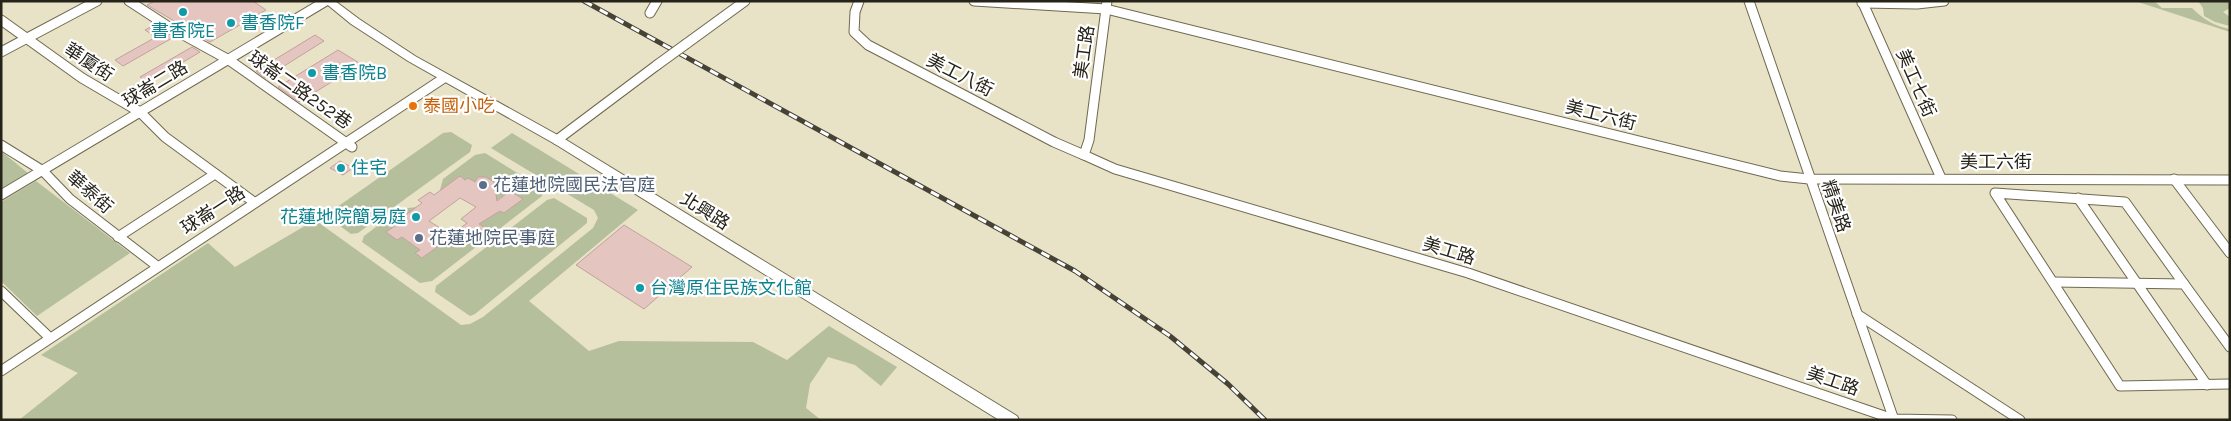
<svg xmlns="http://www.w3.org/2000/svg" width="2231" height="421" viewBox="0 0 2231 421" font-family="Karla,'Noto Sans TC',sans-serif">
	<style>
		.green { fill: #b5bf9b }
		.building { fill: #e5c5c0; stroke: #c1a29d; fill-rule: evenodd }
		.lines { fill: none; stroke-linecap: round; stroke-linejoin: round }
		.street-casing { stroke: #6e6950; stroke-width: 11 }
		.secondary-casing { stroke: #6e6950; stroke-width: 2 }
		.street { stroke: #fff; stroke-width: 9 }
		.secondary { fill: #fff; fill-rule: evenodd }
		.rail-casing { stroke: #464336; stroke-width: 5 }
		.rail { stroke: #fff; stroke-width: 3; stroke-dasharray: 9; stroke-linecap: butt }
		.street-bridge-casing { stroke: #6e6950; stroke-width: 11; stroke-linecap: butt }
		.street-bridge { stroke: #fff; stroke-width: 9 }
		.culture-dot { fill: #0f9aa8; stroke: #fff; stroke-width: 2 }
		.food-dot { fill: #e8710a; stroke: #fff; stroke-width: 2 }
		.service-dot { fill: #5c6f8a; stroke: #fff; stroke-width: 2 }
		.labels { text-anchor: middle; stroke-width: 4.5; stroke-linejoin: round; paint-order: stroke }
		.culture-label { font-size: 18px; fill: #0d838f; stroke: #fff; text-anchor: start }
		.street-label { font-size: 18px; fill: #262319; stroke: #fff }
		.food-label { font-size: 18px; fill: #c56008; stroke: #fff; text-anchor: start }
		.service-label { font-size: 18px; fill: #4e5e75; stroke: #fff; text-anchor: start }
	</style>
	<rect width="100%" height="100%" fill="#e8e2c6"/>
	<!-- green -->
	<g class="green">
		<path d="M 2135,1 L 2154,1 L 2162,8 L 2192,8 C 2203,19 2214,26 2230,29 L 2230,32 Z"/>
		<polygon points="2198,1 2230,1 2230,8 2223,12 2230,17 2230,26 2215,22 2204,16 2203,8"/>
		<polygon points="451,132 472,145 470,152 358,233 351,234 329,218 330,212 443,133"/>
		<polygon points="512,133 638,210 529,301 589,351 619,341 753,342 787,360 829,326 897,367 881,386 855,365 828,357 810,384 806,408 821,420 19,420 78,373 41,355 208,243 235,267 315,220 461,325 470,324 483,317 593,228 598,218 594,210 491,148"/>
		<polygon points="1,151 29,174 1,190"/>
		<polygon points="485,153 543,189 542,196 432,281 420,283 362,242 364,236 400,209 417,207 411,215 408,213 396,222 398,224 386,232 397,240 402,237 420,250 415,253 422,258 444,242 447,244 450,241 453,243 456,242 461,245 484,228 479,224 490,216 490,213 493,215 498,210 504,213 523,199 510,191 492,204 486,177 478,177 475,182 468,178 465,180 460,176 449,184 443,192 440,190 443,179 475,155"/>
		<polygon points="36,181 130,253 37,316 1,281 1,202"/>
		<polygon points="554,198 587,218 587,223 475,314 470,316 435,292 436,286 547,200"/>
	</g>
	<!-- building -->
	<g class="building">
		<polygon points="155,1 253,1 266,10 210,42 147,5"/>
		<polygon points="154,25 174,37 123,66 115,60 156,37 145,30"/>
		<polygon points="315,35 324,41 265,78 256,71"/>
		<polygon points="192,47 200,52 148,83 140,77"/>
		<polygon points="338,50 361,64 299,102 278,87"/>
		<polygon points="340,161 353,168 343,175 330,168"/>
		<path d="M 460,176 L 465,180 L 468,178 L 475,182 L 478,177 L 486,177 L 494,182 L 497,201 L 510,191 L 523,199 L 504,213 L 500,211 L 479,224 L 485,228 L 461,245 L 456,242 L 454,243 L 450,241 L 447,244 L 444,242 L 422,258 L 415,253 L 420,250 L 402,237 L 397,240 L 386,232 L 398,224 L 396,222 L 422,203 L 418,200 L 430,192 L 434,195 ZM 460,198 L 476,207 L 461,219 L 467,223 L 451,235 L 429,221 Z"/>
		<polygon points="624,225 692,267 644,309 576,265"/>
	</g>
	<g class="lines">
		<defs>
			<g id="street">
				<polyline points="129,1 169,27 229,60 352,147"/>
				<polyline points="859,1 855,12 854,32 868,45 1054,142 1084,155"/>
				<polyline points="974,1 1106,9 1780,176 1809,179 2230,180"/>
				<polyline points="1107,1 1089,140 1084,155 1115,169 1468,273 1893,419 1952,420"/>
				<polyline points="1749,1 1894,420"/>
				<polyline points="1862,1 1941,178"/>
				<polyline points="1862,3 1917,4 1944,1"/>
				<polyline points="650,13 657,1"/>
				<polyline points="1,20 82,78 140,112 165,137 254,202"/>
				<polyline points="686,44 745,1"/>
				<polyline points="1,52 97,1"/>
				<polyline points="557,140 657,65"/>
				<polyline points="1,145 43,171 70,199 157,266"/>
				<polyline points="2174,179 2230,253"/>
				<polyline points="1,195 326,1"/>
				<polyline points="2078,198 2207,385"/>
				<polyline points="118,237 215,174"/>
				<polyline points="2054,282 2184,284 2230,347"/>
				<polyline points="2184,284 2125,202 1995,193 2120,386 2230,384"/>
				<polyline points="1,291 49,337"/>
				<polyline points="1857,314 2020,420"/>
				<polyline points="1,371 444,78"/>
			</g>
			<polygon id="secondary" points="323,1 335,1 359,19 415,56 563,138 1017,416 1019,420 999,420 555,144 408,61 351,24"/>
		</defs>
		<!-- street casing -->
		<use href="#street" class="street-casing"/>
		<!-- secondary casing -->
		<use href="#secondary" class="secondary-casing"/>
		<!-- street -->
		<use href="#street" class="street"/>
		<!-- secondary -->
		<use href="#secondary" class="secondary"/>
		<defs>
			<polyline id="rail" points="584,1 1075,271 1170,336 1228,384 1265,420"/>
		</defs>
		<!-- rail casing -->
		<use href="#rail" class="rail-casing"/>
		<!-- rail -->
		<use href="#rail" class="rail"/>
		<defs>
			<polyline id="street-bridge" points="657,65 686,44"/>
		</defs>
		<!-- street-bridge casing -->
		<use href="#street-bridge" class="street-bridge-casing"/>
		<!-- street-bridge -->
		<use href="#street-bridge" class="street-bridge"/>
	</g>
	<!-- markers -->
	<g class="culture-dot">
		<circle cx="183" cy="12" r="5"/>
		<circle cx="231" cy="23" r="5"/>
		<circle cx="312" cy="73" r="5"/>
		<circle cx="341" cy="168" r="5"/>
		<circle cx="416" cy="217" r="5"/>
		<circle cx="640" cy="288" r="5"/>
	</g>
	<circle class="food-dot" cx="413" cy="106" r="5"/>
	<g class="service-dot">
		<circle cx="483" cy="185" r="5"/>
		<circle cx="419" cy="238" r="5"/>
	</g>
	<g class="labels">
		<!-- culture labels -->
		<g class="culture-label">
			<text x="241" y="29">書香院F</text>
			<text x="183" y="37" text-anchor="middle">書香院E</text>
			<text x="322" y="79">書香院B</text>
			<text x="351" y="174">住宅</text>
			<text x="406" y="223" text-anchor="end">花蓮地院簡易庭</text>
			<text x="650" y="294">台灣原住民族文化館</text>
		</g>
		<!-- street labels -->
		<g class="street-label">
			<text transform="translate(1084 52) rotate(-82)" y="6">美工路</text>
			<text transform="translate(89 62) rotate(33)" y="6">華廈街</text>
			<text transform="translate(960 75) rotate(27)" y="6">美工八街</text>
			<text transform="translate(1916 83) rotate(66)" y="6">美工七街</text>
			<text transform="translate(155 84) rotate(-31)" y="6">球崙二路</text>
			<text transform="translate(300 90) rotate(35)" y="6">球崙二路252巷</text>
			<text transform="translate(1601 115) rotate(14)" y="6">美工六街</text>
			<text x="1996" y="168">美工六街</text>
			<text transform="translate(90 192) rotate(41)" y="6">華泰街</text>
			<text transform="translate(1836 206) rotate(71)" y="6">精美路</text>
			<text transform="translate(213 210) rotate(-33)" y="6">球崙一路</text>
			<text transform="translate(705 211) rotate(32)" y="6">北興路</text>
			<text transform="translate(1449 251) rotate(17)" y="6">美工路</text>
			<text transform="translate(1833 381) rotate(19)" y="6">美工路</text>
		</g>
		<!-- food labels -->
		<g class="food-label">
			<text x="423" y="112">泰國小吃</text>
		</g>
		<!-- service labels -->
		<g class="service-label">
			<text x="493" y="191">花蓮地院國民法官庭</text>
			<text x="429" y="244">花蓮地院民事庭</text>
		</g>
	</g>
	<!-- border -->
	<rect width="2231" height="421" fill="none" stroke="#262319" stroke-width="5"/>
</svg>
